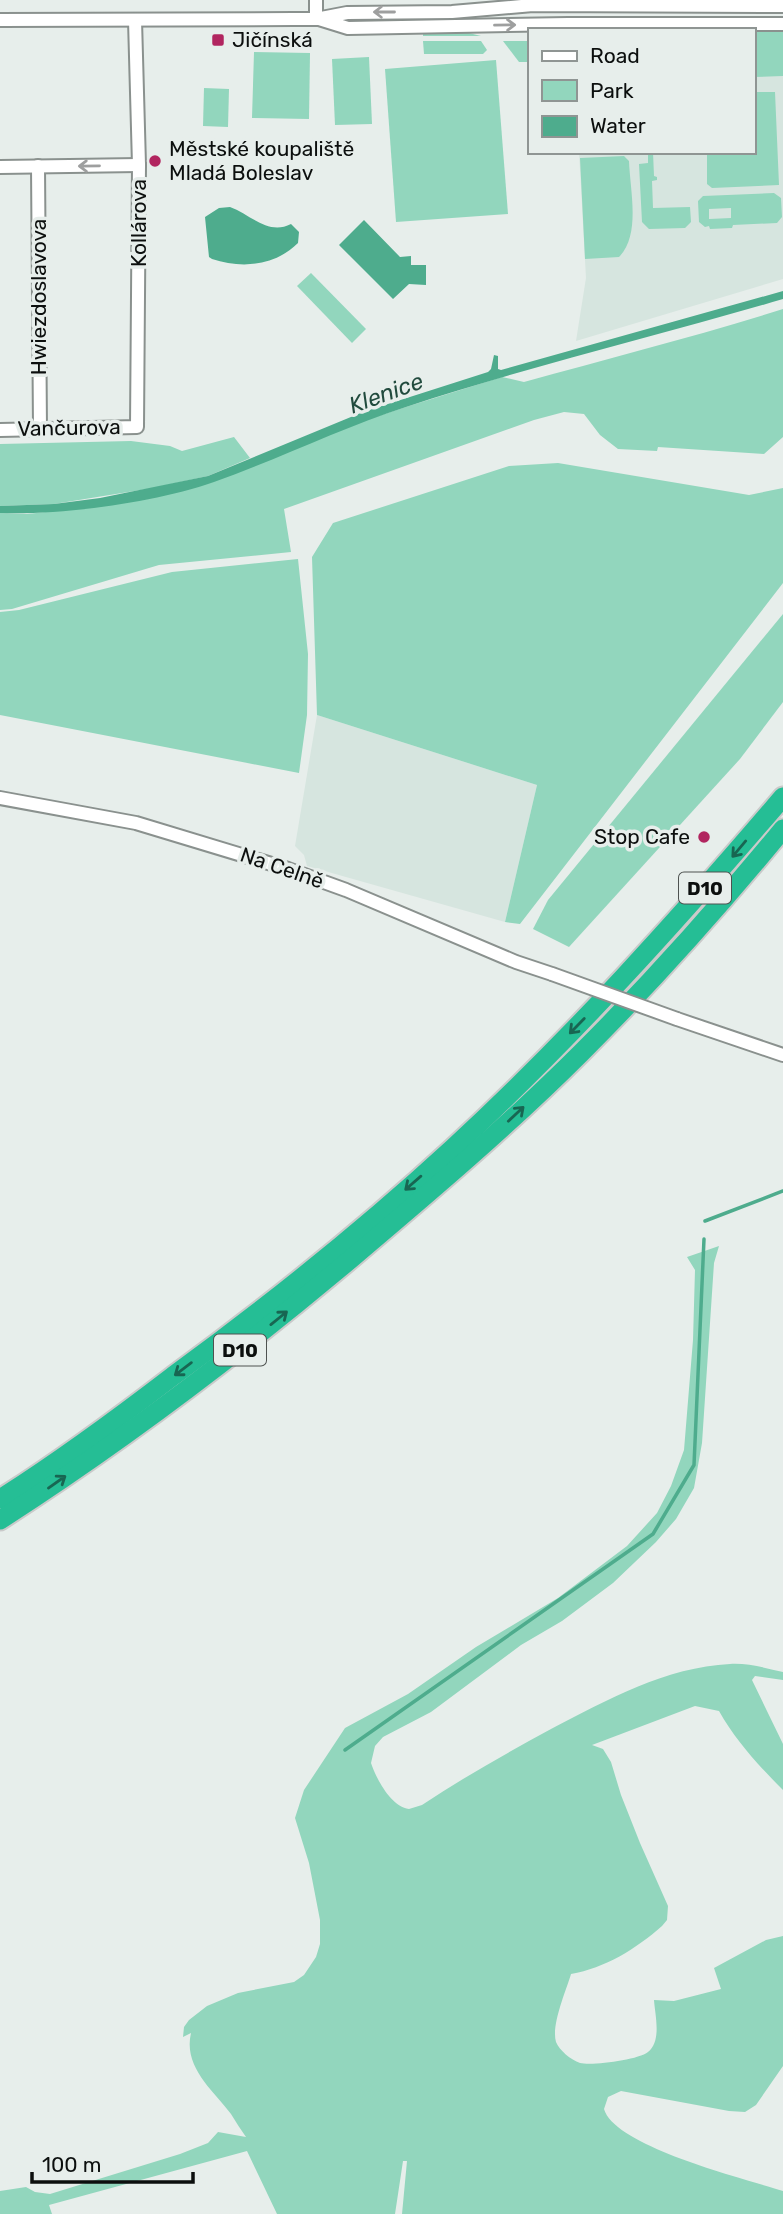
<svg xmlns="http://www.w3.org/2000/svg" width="783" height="2214" viewBox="0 0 783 2214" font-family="Rubik,sans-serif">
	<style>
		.built { fill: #d6e5df }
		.green { fill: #92d6bd; fill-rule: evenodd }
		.water { fill: #4eac8d }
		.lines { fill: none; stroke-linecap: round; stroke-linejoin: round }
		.stream { stroke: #4eac8d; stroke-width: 3.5 }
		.minor-casing { stroke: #8a918e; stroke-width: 16 }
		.highway-casing { stroke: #cacaca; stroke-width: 23 }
		.minor { stroke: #fff; stroke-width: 12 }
		.highway { stroke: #25be95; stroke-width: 19 }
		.minor-bridge-casing { stroke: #8a918e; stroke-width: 16; stroke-linecap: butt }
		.minor-bridge { stroke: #fff; stroke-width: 12 }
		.oneway { stroke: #9e9f9f }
		.oneway2 { stroke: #186652 }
		.poi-dot { fill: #b1255f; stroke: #e7eeeb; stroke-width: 2.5 }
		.labels { text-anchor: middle; stroke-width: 7; stroke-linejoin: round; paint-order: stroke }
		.shield { fill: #e7eeeb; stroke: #4e5250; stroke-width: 2 }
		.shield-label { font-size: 19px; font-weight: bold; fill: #0c0f0e }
		.poi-label { font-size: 21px; fill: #0c0f0e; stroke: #e7eeeb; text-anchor: start }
		.street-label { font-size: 21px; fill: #0c0f0e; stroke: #e7eeeb }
		.water-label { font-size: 23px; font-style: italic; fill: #224b3e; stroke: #e7eeeb }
	</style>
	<rect width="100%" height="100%" fill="#e7eeeb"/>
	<!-- built -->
	<g class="built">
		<polygon points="783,42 783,279 576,341 586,278 579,152 753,152 753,43"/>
		<polygon points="317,715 537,785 505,922 307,866 304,855 295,846"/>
	</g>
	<!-- green -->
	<g class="green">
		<polygon points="783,29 783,76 753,77 753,30"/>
		<polygon points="423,32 465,32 481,36 423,36"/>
		<polygon points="423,41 481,41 487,50 483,54 424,54"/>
		<polygon points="503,41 529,41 529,62 519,62"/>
		<polygon points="254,52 310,53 309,119 252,118"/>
		<polygon points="369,57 372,124 335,125 332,59"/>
		<polygon points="496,60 508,214 396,222 385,69"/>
		<polygon points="204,88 229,89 228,127 203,126"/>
		<polygon points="753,92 775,92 779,185 712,188 707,184 707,152 753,152"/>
		<polygon points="648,152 653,152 654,176 657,177 657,180 652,181 653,208 690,207 691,222 685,228 649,229 642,222 639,164 648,163"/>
		<path d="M 624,156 L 629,161 C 630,190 641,235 619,257 L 585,259 L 580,158 Z"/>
		<path d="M 774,193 L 781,198 L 782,217 L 777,223 L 733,225 L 732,228 L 710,229 L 709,226 L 705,227 L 699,222 L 698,201 L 703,196 ZM 731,208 L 731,218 L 709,219 L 709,209 Z"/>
		<polygon points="311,273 366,329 352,343 297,286"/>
		<path d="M 783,309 L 783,437 L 764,454 L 658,447 L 657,451 L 618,449 L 600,435 L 584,414 L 564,412 L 534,420 L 284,509 L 291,552 L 159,565 L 12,609 L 0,610 L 0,513 L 27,514 L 101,506 L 155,497 L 212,482 L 366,420 L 409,406 L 502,377 L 524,382 C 610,358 697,336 783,309 Z"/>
		<polygon points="234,437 250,458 208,476 153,488 54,504 0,506 0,444 131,441 170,446 182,451"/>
		<polygon points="558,463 749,495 783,488 783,583 520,924 505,922 537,785 317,715 312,557 333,523 509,466"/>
		<polygon points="298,559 308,654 307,715 299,773 0,715 0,612 19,610 172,572"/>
		<polygon points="783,614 783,702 740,759 569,947 533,929 548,900"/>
		<path d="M 719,1246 L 714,1263 L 702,1443 L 694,1488 L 676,1519 L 656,1542 L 613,1583 L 562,1621 L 521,1645 L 431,1712 L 383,1737 L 375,1746 L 371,1763 C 376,1778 391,1807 409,1809 L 422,1805 C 464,1777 507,1753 551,1729 C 607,1700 666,1667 730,1664 C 748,1663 766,1668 783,1672 L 783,1680 L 755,1676 L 752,1680 L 783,1744 L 783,1790 C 758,1765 736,1741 719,1711 L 695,1706 L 592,1745 L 603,1749 L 611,1762 L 621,1795 L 640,1843 L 668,1906 L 667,1920 L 662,1926 C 636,1949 605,1968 571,1974 C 566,1991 551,2025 556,2042 C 559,2050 571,2060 580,2063 C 592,2066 638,2060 648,2052 C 662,2041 655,2015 654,2000 L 674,2001 L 721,1989 L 714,1968 L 766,1940 L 783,1936 L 783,2066 L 756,2105 L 745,2112 L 729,2111 L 621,2091 L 608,2097 L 604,2109 C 615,2147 746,2179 783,2191 L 783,2214 L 402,2214 L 407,2161 L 403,2161 L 395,2214 L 277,2214 L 247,2151 L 49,2205 L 52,2214 L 0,2214 L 0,2191 L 26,2187 L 35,2192 L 50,2194 L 180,2154 L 208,2143 L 218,2132 L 246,2137 C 241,2130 236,2122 231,2114 C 213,2090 183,2067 191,2033 L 183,2037 L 184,2027 L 189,2020 L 207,2006 L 238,1993 L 294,1982 L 304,1975 L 316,1957 L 320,1944 L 320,1920 L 309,1863 L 295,1818 L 304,1790 L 345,1728 L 408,1694 L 476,1647 L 558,1598 L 627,1546 L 657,1513 L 671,1486 L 684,1450 L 693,1340 L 695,1270 L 687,1257 Z"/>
	</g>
	<!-- water -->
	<g class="water">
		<path d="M 230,207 C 250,214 268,236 291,224 L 299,232 L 298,243 C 275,266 242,269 212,259 L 209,257 L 205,217 L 219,208 Z"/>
		<polygon points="364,220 400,257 411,256 411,265 426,265 426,285 409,284 393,299 339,245"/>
		<path d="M 783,291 L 783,299 C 658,336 530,366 406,407 C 341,428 279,459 214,482 C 153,503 64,515 0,513 L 0,506 L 54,504 L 100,498 L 208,476 L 363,412 L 488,372 L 491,369 L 494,355 L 498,356 L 498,369 L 501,370 Z"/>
	</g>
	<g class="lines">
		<!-- stream -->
		<g class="stream">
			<polyline points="705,1221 783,1191"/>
			<polyline points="345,1750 653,1534 694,1465 704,1239"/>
		</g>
		<defs>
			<g id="minor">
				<polyline points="316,19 316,0"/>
				<polyline points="319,19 348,28 568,24 783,24"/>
				<polyline points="0,20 294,19 316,19 347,13 452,12 533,5 783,6"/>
				<polyline points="38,166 40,428"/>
				<polyline points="0,167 139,165"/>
				<polyline points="0,430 137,427 139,165 135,20"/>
				<polyline points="0,798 136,823 288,869 346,890 516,962 552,974"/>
				<polyline points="677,1019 783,1055"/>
			</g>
			<g id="highway">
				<path d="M 0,1499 C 60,1461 117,1419 173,1376 C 270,1305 364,1230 453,1148 C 571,1039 679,919 783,797"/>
				<path d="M 0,1520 C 123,1441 240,1352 352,1258 C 430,1192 509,1125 581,1053 C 652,982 719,907 783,829"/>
			</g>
		</defs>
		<!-- minor casing -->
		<use href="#minor" class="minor-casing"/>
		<!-- highway casing -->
		<use href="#highway" class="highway-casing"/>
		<!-- minor -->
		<use href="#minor" class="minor"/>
		<!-- highway -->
		<use href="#highway" class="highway"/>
		<defs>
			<polyline id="minor-bridge" points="552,974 677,1019"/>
		</defs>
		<!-- minor-bridge casing -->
		<use href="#minor-bridge" class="minor-bridge-casing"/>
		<!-- minor-bridge -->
		<use href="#minor-bridge" class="minor-bridge"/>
	</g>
	<!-- one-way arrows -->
	<defs><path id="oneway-shaft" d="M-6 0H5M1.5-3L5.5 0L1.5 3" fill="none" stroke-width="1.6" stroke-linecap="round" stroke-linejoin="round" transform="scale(1.75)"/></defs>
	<g class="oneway">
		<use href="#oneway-shaft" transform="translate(384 12) rotate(180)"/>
		<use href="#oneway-shaft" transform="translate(505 25) rotate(-1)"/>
		<use href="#oneway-shaft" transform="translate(89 166) rotate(179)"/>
	</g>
	<g class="oneway2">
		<use href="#oneway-shaft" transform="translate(739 849) rotate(130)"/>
		<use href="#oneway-shaft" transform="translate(577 1026) rotate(134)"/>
		<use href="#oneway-shaft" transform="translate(516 1114) rotate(-43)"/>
		<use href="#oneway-shaft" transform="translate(413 1183) rotate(139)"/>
		<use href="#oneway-shaft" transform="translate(279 1318) rotate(-39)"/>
		<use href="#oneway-shaft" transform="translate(183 1369) rotate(143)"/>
		<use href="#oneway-shaft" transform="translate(57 1482) rotate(-35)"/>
	</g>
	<!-- markers -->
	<g class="poi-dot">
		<rect x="211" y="33" width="14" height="14" rx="3.5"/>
		<circle cx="155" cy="161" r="7"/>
		<circle cx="704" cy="837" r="7"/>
	</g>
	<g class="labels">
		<!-- shield labels -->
		<g class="shield">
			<rect x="679" y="872.5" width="52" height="31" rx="5"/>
			<rect x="214" y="1334.5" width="52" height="31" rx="5"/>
		</g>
		<g class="shield-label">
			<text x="705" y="895">D10</text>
			<text x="240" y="1357">D10</text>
		</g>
		<!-- poi labels -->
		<g class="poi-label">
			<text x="232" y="47">Jičínská</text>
			<text x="169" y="156">Městské koupaliště<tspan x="169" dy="24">Mladá Boleslav</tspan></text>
			<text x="690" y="844" text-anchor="end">Stop Cafe</text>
		</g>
		<!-- street labels -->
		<g class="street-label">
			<text transform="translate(139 223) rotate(-90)" y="7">Kollárova</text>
			<text transform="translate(39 297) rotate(-90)" y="7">Hwiezdoslavova</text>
			<text transform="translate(69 428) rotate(-1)" y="7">Vančurova</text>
			<text transform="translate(282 868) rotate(19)" y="7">Na Celně</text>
		</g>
		<!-- water labels -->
		<g class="water-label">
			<text transform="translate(386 393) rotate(-20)" y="8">Klenice</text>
		</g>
	</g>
	<!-- legend -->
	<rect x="528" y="28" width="228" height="126" fill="#e7eeeb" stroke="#8f9593" stroke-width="2"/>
	<rect x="542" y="51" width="35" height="10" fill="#ffffff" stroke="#8f9593" stroke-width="2"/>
	<text x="590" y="63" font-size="21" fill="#0c0f0e">Road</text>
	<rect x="542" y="80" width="35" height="21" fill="#92d6bd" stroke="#8f9593" stroke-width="2"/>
	<text x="590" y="98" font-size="21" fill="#0c0f0e">Park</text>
	<rect x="542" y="116" width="35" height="21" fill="#4eac8d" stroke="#8f9593" stroke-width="2"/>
	<text x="590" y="133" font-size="21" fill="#0c0f0e">Water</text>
	<!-- scale -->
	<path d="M32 2172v10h161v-10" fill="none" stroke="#0c0f0e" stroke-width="3.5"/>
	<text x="42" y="2172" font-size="21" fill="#0c0f0e" stroke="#e7eeeb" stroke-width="5" paint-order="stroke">100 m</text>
</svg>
